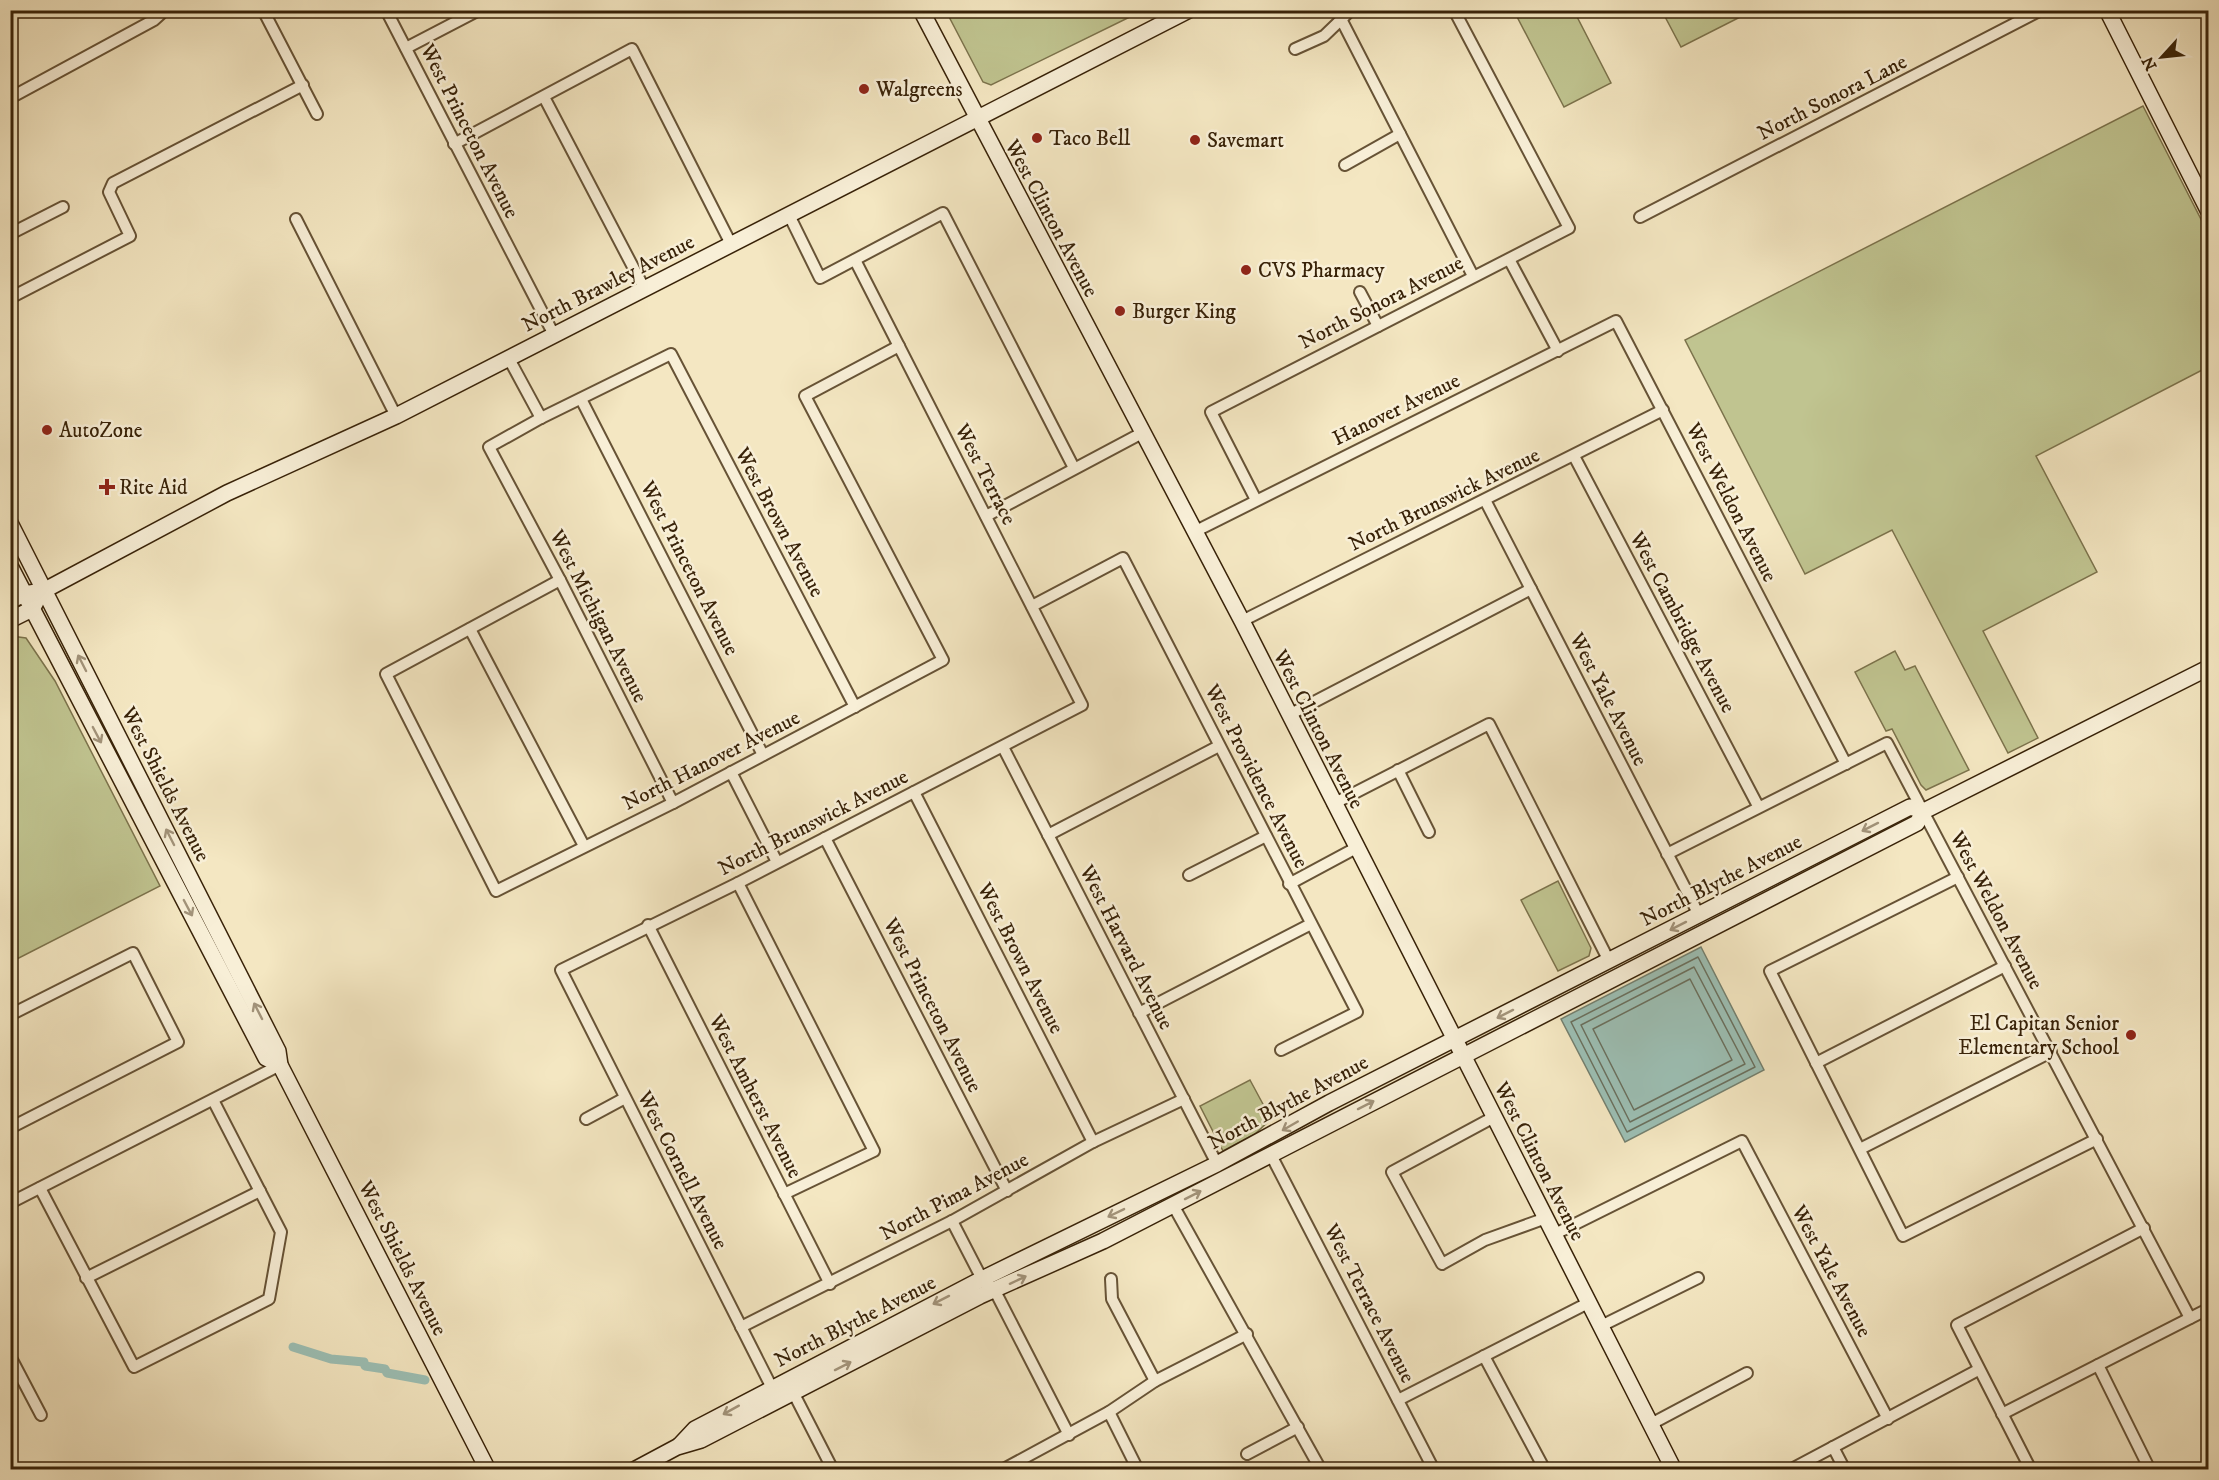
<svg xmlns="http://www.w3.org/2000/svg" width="2219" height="1480" viewBox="0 0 2219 1480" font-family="'IM FELL DW Pica',serif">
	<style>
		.green { fill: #c0c490; stroke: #7c734c; stroke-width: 1.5 }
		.water { fill: #9cbfb4; stroke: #74806f; stroke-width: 1.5 }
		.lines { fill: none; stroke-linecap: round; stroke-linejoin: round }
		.shore { stroke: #6a705e; stroke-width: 1.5 }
		.canal { stroke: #9cbfb4; stroke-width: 9 }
		.street-casing { stroke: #675336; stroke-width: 14 }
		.secondary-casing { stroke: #382208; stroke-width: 18 }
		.street { stroke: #f8efd7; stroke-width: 10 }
		.secondary { stroke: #f8efd7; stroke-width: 15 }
		.oneway { stroke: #a2937a }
		.poi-dot { fill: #8f2418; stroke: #f8efd7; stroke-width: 2 }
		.labels { text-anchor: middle; stroke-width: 5; stroke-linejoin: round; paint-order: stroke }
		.poi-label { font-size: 21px; fill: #382208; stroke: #f8efd7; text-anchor: start }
		.street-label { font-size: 21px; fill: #382208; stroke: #f8efd7 }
	</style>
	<rect width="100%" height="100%" fill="#f4e7c2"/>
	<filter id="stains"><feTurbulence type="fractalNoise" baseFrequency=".00333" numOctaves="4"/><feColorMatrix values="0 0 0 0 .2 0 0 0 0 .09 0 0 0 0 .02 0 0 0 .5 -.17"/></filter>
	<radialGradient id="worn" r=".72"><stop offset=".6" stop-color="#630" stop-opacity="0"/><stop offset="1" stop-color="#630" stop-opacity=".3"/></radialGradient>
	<!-- green -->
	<g class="green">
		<polygon points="946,11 1142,11 991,85 983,82"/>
		<polygon points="1514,11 1574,11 1611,83 1564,107"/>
		<polygon points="1662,11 1752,11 1681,47"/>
		<polygon points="2143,106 2208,233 2208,367 2036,456 2097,572 1983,631 2038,738 2008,753 1892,530 1805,574 1685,340"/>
		<polygon points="11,636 26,638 55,681 160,886 11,962"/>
		<polygon points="1895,651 1905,670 1915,666 1969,770 1926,790 1921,785 1892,729 1886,731 1855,672"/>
		<polygon points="1558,881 1591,948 1589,956 1558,971 1521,900"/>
		<polygon points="1250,1080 1271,1119 1255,1134 1223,1151 1200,1106"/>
	</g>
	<!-- water -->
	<polygon class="water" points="1701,947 1764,1070 1625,1142 1561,1019"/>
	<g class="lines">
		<!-- shore -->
		<g class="shore">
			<polygon points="1698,957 1755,1067 1627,1132 1571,1022"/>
			<polygon points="1694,967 1745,1064 1630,1122 1581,1025"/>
			<polygon points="1690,979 1732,1060 1634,1110 1593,1029"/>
		</g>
		<!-- canal -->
		<polyline class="canal" points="293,1347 331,1359 364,1362 365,1366 385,1369 387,1373 425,1380"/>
		<defs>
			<g id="street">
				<polyline points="263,10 317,114"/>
				<polyline points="386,10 553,333"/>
				<polyline points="1341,19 1473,276"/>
				<polyline points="406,48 479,10"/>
				<polyline points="1295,49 1324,36 1351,10"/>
				<polyline points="544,97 644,288"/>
				<polyline points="10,98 154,20 165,10"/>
				<polyline points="454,144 632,49 731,244"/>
				<polyline points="10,149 10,157"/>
				<polyline points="1345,165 1400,134"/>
				<polyline points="789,215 820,278 943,213 1074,468"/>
				<polyline points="1640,217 2041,10"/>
				<polyline points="296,219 396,416"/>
				<polyline points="10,234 63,207"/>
				<polyline points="1510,261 1558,351"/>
				<polyline points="1360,292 1378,326"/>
				<polyline points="10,298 130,236 109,192 113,183 303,85"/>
				<polyline points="508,357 541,418"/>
				<polyline points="581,399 763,755"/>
				<polyline points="1574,456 1758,806"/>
				<polyline points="1256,500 1211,412 1569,228 1454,10"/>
				<polyline points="1485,500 1699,915"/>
				<polyline points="986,516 1142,433"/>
				<polyline points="1194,532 1616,321 1846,764"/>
				<polyline points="560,580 386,674 496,891 673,803 943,660 805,396 899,346"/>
				<polyline points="1032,606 1123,558 1357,1012 1281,1050"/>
				<polyline points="1242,621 1663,410"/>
				<polyline points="470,629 584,846"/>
				<polyline points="1289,715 1531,589"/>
				<polyline points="1003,747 1217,1164"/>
				<polyline points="1398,770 1429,832"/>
				<polyline points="731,772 777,862"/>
				<polyline points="914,792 1093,1142"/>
				<polyline points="673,803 560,580 489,447 541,418 671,354 855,707"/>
				<polyline points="1333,804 1489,724 1609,961"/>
				<polyline points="1048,835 1219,746"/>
				<polyline points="825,838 1007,1191"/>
				<polyline points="1667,854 1887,743 2190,1318"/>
				<polyline points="1189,875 1266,836"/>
				<polyline points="1958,877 1770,971 1903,1236 2097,1139"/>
				<polyline points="738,883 874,1151 784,1194"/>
				<polyline points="1289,884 1356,848"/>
				<polyline points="648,925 830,1284"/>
				<polyline points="1139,1013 1311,924"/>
				<polyline points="10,1015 133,953 178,1042 10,1128"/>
				<polyline points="1816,1063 2005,966"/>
				<polyline points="1494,1117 1392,1172 1442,1264 1485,1240 1546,1218"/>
				<polyline points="586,1119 625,1098"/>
				<polyline points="1860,1149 2051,1052"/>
				<polyline points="1271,1155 1434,1470"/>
				<polyline points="40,1188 134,1367 269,1299 281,1232 213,1100"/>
				<polyline points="10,1203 280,1065"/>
				<polyline points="1173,1205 1321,1470"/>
				<polyline points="952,1221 982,1279 995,1291 1069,1435"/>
				<polyline points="1555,1234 1742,1141 1888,1419"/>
				<polyline points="86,1278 260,1191"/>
				<polyline points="1111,1279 1112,1299 1155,1381"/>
				<polyline points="1601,1326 1698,1278"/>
				<polyline points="741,1327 952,1221 1093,1142 1184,1099"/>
				<polyline points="10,1356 41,1415"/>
				<polyline points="1484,1356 1545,1470"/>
				<polyline points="2098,1365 2150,1470"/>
				<polyline points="796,1387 793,1392 833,1470"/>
				<polyline points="769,1394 772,1388 561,970 738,883 1082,705 855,260"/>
				<polyline points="1398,1400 1588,1303"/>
				<polyline points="1109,1412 1138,1470"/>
				<polyline points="2002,1414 2208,1309"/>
				<polyline points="1651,1424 1747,1373"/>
				<polyline points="1833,1447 1845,1470"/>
				<polyline points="1247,1454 1298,1427"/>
				<polyline points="1002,1470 1109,1412 1155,1381 1247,1334"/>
				<polyline points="1790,1470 1978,1370"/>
				<polyline points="2031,1470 1957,1325 2144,1228"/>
			</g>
			<g id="secondary">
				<polyline points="921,10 1242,621 1674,1470"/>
				<polyline points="2107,10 2208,210"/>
				<polyline points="10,523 278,1051 280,1065 488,1470"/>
				<polyline points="10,566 266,1058 280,1065"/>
				<polyline points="10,601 24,594 45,590 227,493 396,416 1189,10"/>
				<polyline points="10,620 32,609 36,602"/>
				<polyline points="680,1445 695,1429 982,1279 1217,1164 1329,1103 1910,807 1924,811"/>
				<polyline points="634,1470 677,1447 701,1440 980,1296 1103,1241 1173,1205 1917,823 1924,811 2208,668"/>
			</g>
		</defs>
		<!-- street casing -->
		<use href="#street" class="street-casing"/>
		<!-- secondary casing -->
		<use href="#secondary" class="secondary-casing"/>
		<!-- street -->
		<use href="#street" class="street"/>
		<!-- secondary -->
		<use href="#secondary" class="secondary"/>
	</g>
	<!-- one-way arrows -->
	<defs><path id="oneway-shaft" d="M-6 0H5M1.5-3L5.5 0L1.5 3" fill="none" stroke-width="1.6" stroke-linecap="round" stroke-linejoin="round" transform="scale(1.5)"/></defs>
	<g class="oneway">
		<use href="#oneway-shaft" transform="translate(82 663) rotate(-117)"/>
		<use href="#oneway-shaft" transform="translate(97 735) rotate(62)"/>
		<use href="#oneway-shaft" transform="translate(1870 827) rotate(153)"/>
		<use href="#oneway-shaft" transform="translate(170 837) rotate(-117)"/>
		<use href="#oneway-shaft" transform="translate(188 908) rotate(62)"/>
		<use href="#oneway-shaft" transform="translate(1678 926) rotate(153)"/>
		<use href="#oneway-shaft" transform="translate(258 1011) rotate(-117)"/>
		<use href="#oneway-shaft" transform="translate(1505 1014) rotate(153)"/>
		<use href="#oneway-shaft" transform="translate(1366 1105) rotate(-27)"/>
		<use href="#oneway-shaft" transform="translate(1290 1126) rotate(150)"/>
		<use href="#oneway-shaft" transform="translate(1193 1195) rotate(-27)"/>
		<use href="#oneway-shaft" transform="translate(1116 1213) rotate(154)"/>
		<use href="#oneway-shaft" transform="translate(1018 1280) rotate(-25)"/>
		<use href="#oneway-shaft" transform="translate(941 1300) rotate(153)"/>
		<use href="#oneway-shaft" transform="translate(843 1366) rotate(-27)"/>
		<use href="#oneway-shaft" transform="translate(731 1410) rotate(151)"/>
	</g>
	<!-- markers -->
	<g class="poi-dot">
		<circle cx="864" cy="89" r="6"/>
		<circle cx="1037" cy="138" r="6"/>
		<circle cx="1195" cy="140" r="6"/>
		<circle cx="1246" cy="270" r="6"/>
		<circle cx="1120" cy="311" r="6"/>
		<circle cx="47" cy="430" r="6"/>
		<path d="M104 478h6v6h6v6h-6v6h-6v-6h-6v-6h6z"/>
		<circle cx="2131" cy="1035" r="6"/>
	</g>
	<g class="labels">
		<!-- poi labels -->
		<g class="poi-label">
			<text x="876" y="96">Walgreens</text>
			<text x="1049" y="145">Taco Bell</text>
			<text x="1207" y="147">Savemart</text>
			<text x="1258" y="277">CVS Pharmacy</text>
			<text x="1132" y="318">Burger King</text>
			<text x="59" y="437">AutoZone</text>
			<text x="119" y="494">Rite Aid</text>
			<text x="2119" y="1030" text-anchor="end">El Capitan Senior<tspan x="2119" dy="24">Elementary School</tspan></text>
		</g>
		<!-- street labels -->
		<g class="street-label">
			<text transform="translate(1832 97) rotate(-27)" y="7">North Sonora Lane</text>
			<text transform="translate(470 131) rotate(63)" y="7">West Princeton Avenue</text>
			<text transform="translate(1052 218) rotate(62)" y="7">West Clinton Avenue</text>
			<text transform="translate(608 283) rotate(-27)" y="7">North Brawley Avenue</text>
			<text transform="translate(1381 302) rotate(-27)" y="7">North Sonora Avenue</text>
			<text transform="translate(1396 409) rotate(-26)" y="7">Hanover Avenue</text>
			<text transform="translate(986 474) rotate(63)" y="7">West Terrace</text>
			<text transform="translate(1444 499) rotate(-26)" y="7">North Brunswick Avenue</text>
			<text transform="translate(1732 502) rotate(63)" y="7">West Weldon Avenue</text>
			<text transform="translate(780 522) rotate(62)" y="7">West Brown Avenue</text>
			<text transform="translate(690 568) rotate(63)" y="7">West Princeton Avenue</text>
			<text transform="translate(599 616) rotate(63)" y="7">West Michigan Avenue</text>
			<text transform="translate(1683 622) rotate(62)" y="7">West Cambridge Avenue</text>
			<text transform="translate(1609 699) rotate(63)" y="7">West Yale Avenue</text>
			<text transform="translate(1319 729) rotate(63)" y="7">West Clinton Avenue</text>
			<text transform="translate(711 760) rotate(-27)" y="7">North Hanover Avenue</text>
			<text transform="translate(1257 776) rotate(63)" y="7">West Providence Avenue</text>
			<text transform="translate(166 784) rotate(63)" y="7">West Shields Avenue</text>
			<text transform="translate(813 822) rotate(-27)" y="7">North Brunswick Avenue</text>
			<text transform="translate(1721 880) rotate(-27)" y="7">North Blythe Avenue</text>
			<text transform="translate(1997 910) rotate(62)" y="7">West Weldon Avenue</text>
			<text transform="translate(1127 947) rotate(63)" y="7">West Harvard Avenue</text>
			<text transform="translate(1021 958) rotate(63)" y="7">West Brown Avenue</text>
			<text transform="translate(933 1005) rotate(63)" y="7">West Princeton Avenue</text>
			<text transform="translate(756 1096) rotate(63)" y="7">West Amherst Avenue</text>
			<text transform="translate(1288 1102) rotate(-28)" y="7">North Blythe Avenue</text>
			<text transform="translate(1540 1161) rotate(63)" y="7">West Clinton Avenue</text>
			<text transform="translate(683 1170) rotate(63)" y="7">West Cornell Avenue</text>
			<text transform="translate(954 1196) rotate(-28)" y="7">North Pima Avenue</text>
			<text transform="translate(403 1258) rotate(63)" y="7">West Shields Avenue</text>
			<text transform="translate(1832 1271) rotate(62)" y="7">West Yale Avenue</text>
			<text transform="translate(1370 1303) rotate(63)" y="7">West Terrace Avenue</text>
			<text transform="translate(855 1321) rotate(-27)" y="7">North Blythe Avenue</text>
		</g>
	</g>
	<!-- margin -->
	<rect width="2219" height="1480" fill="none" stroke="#f4e7c2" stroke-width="36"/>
	<rect x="12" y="12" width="2195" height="1456" fill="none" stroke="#382208" stroke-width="3"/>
	<rect x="18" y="18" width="2183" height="1444" fill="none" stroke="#382208" stroke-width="1.5"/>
	<!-- north arrow -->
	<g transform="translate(2162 57) rotate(243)" stroke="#f8efd7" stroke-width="4.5" paint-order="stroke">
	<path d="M0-4.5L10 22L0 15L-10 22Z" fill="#382208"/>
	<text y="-9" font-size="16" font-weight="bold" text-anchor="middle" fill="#382208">N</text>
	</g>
	<rect width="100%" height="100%" filter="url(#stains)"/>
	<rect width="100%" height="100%" fill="url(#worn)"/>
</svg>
